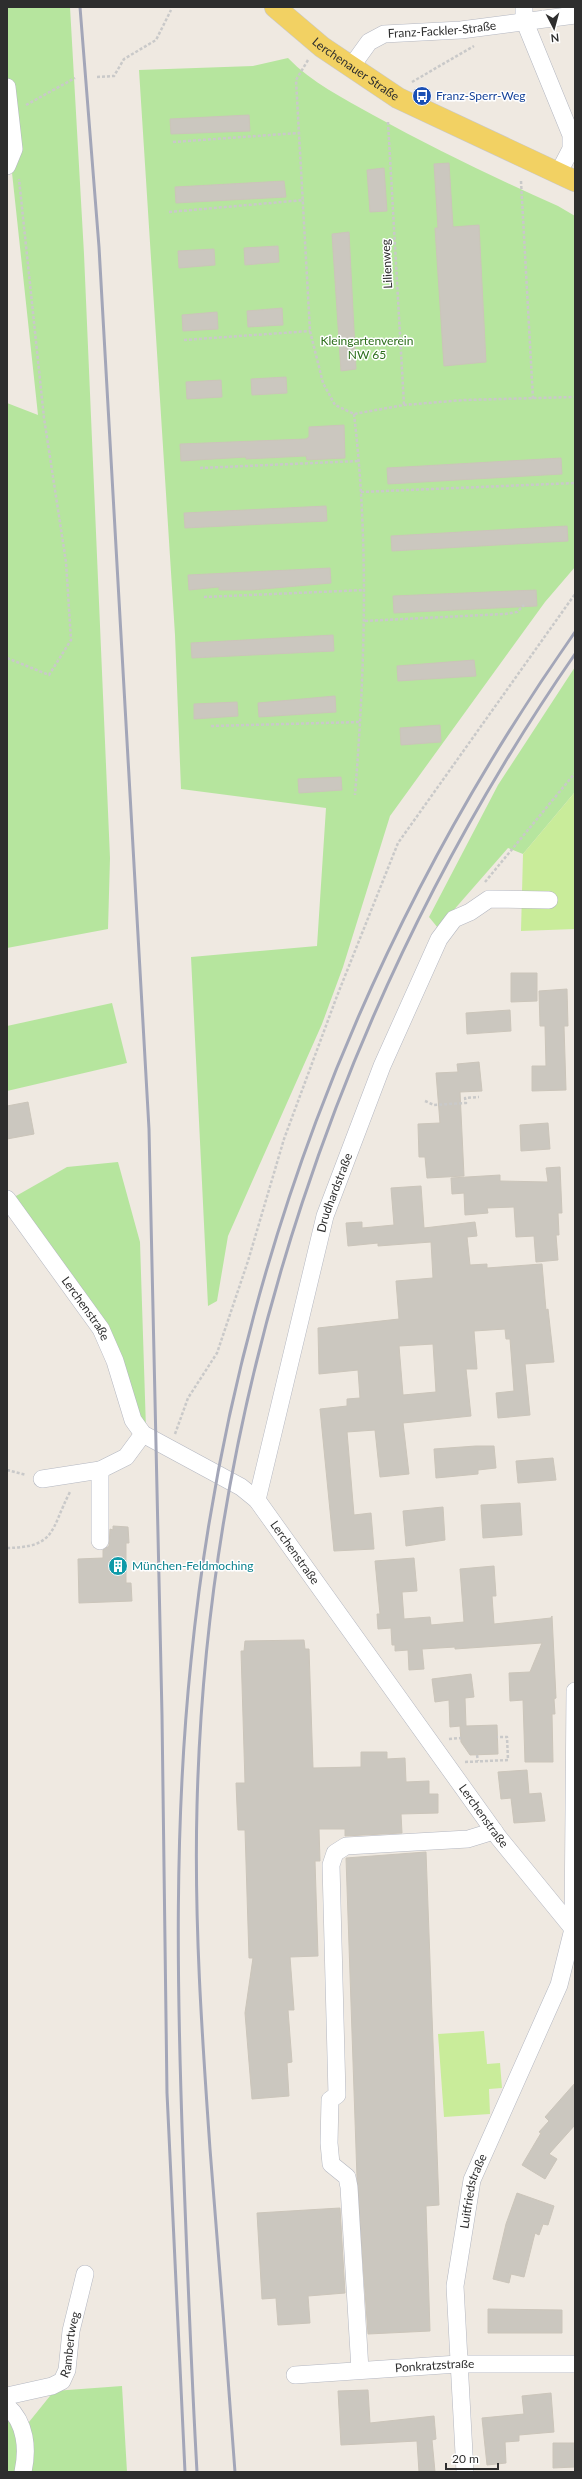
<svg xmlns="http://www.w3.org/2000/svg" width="582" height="2479" viewBox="0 0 582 2479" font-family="Lato,sans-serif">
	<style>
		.green { fill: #b6e59e }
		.pitch { fill: #c9ec9a }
		.building { fill: #cbc7bf; stroke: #cbc5ba; fill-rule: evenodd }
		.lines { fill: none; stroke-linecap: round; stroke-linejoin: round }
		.minor-casing { stroke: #b4b7c1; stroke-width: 18 }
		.major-casing { stroke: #c9c9c9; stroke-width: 22 }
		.path { stroke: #c9c9c9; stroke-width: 2.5; stroke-dasharray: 3 2; stroke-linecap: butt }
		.minor { stroke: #fff; stroke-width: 17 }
		.major { stroke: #f2d163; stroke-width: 21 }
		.rail { stroke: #a3a6b8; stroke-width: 3 }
		.labels { text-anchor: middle; stroke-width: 3; stroke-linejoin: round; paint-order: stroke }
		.street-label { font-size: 12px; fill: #2e2e2e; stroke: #fff }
		.transit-label { font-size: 12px; fill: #164399; stroke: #fff; text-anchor: start }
		.park-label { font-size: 12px; fill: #2c6e1b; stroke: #fff }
		.culture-label { font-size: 12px; fill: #0d838f; stroke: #fff; text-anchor: start }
	</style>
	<rect width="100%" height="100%" fill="#efe9e1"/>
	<!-- green -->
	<g class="green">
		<polygon points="7,7 70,7 84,254 110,858 108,929 7,948 7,403 38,415 7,126"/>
		<path d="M 288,58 C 312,83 343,98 373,115 C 433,148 495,178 558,206 L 575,216 L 575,567 L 545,602 L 390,816 L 343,967 L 322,1024 L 228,1236 L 217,1301 L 208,1306 L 191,957 L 317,946 L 326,808 L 181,789 L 175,635 L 139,70 L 253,66 Z"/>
		<polygon points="575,667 575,792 523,854 508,848 438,928 429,917 498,785"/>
		<polygon points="112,1003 127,1063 7,1091 7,1026"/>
		<polygon points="118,1162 140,1242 146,1429 135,1427 107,1336 9,1200 67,1167"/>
		<polygon points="122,2386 127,2472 30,2472 32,2438 29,2422 54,2391"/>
		<polygon points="7,2416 19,2439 18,2472 7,2472"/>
	</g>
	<!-- pitch -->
	<g class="pitch">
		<polygon points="575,792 575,929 521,931 523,854"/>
		<polygon points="484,2031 487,2064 500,2063 502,2088 489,2089 490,2114 444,2117 438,2034"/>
	</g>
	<!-- building -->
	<g class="building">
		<polygon points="249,115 250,131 171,134 170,119"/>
		<polygon points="449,163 453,227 479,225 486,362 444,366 437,259 435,228 438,228 434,164"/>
		<polygon points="384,168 387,211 370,212 367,170"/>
		<polygon points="284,181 286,197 176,203 175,187"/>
		<polygon points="349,232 356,369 341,371 332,234"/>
		<polygon points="278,246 279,262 245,265 244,248"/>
		<polygon points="214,249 215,265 179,268 178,251"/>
		<polygon points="282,308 283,325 248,327 247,311"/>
		<polygon points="217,312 218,329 183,331 182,315"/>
		<polygon points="286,377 287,393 252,395 251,379"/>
		<polygon points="221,380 222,397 187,399 186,382"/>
		<polygon points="344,425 345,458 307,460 306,456 246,459 246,457 181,461 180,444 306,439 309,437 309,427"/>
		<polygon points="561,458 562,474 388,484 387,468"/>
		<polygon points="326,506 327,521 185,528 184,513"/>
		<polygon points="567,526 568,541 392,551 391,536"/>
		<polygon points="330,568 331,583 252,590 219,590 219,587 189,590 188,575"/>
		<polygon points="536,590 537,606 394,613 393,596"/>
		<polygon points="333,635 334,651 192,658 191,643"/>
		<polygon points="474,660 476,676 398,681 397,666"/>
		<polygon points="335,696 336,712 259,717 258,703"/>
		<polygon points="237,702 238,716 194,719 194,704"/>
		<polygon points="440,725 441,742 401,745 400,728"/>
		<polygon points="341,777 342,790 299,793 298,779"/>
		<polygon points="511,973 537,973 537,1001 511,1002"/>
		<polygon points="567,989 568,1026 564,1026 566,1090 532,1091 532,1066 546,1066 545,1026 540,1026 539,991"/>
		<polygon points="510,1010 511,1031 467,1034 466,1013"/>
		<polygon points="479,1062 482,1091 460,1092 464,1176 427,1178 425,1157 419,1157 418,1124 440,1123 436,1073 458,1072 457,1064"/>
		<polygon points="28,1102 34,1134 7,1139 7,1106"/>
		<polygon points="548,1123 550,1149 521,1151 520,1125"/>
		<polygon points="560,1167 562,1213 558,1213 559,1235 556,1235 558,1260 536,1262 534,1236 516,1237 514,1207 487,1208 488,1213 465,1215 464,1193 452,1194 451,1178 500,1175 500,1181 548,1182 546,1168"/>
		<path d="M 421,1186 L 424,1228 L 475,1222 L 477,1236 L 467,1237 L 470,1265 L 487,1264 L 487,1268 L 542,1264 L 546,1310 L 548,1309 L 554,1362 L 525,1364 L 530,1415 L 498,1418 L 496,1393 L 514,1391 L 510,1339 L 506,1339 L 505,1329 L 474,1331 L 477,1369 L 466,1369 L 471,1416 L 403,1423 L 409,1474 L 380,1477 L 375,1430 L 347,1432 L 354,1515 L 371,1513 L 374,1549 L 334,1551 L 320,1409 L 347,1406 L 347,1399 L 360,1398 L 358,1370 L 319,1374 L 318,1328 L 399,1319 L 396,1281 L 433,1278 L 431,1242 L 378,1246 L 378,1243 L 348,1246 L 346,1223 L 362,1222 L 362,1228 L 394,1225 L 391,1188 ZM 433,1344 L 436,1392 L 403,1395 L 399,1346 Z"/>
		<polygon points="476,1446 494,1446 496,1468 478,1470 478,1474 436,1478 434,1449"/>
		<polygon points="553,1458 556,1480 518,1483 516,1461"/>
		<polygon points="520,1503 522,1535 483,1538 481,1505"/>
		<polygon points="443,1507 445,1540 406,1546 403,1511"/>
		<polygon points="113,1526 128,1527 129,1543 126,1543 126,1583 131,1583 132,1601 79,1603 78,1559 103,1558 103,1550 109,1546 110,1529 113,1530"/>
		<polygon points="414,1558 417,1591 402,1592 404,1619 430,1617 431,1625 464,1622 460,1569 494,1566 496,1596 492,1596 494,1624 551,1618 552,1616 556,1698 554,1699 555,1714 552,1714 553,1762 525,1762 523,1700 510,1701 509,1673 530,1672 542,1643 455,1649 455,1647 422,1649 424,1669 409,1670 408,1650 395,1651 395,1645 392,1645 391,1628 378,1629 377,1614 380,1614 375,1561"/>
		<polygon points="304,1640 305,1649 309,1649 313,1768 361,1767 361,1752 387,1752 387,1759 405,1758 406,1782 429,1781 429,1794 438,1794 438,1813 401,1814 402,1833 345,1836 345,1829 319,1829 320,1861 315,1861 318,1956 290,1957 294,2010 288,2010 292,2062 287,2063 289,2096 252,2099 245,2013 253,1958 249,1958 245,1830 238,1830 236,1783 245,1783 241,1651 244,1651 245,1641"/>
		<polygon points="471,1674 474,1697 465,1698 466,1726 497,1725 498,1754 470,1755 461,1742 460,1726 450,1727 449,1700 435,1702 432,1679"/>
		<polygon points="527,1770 529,1794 541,1793 545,1821 514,1823 511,1798 501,1799 498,1772"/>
		<polygon points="426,1852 439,2205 426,2206 430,2331 368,2334 357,2178 346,1858"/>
		<polygon points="575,2083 575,2125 549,2154 557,2159 545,2179 522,2165 541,2133 539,2132 549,2121 545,2117"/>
		<polygon points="517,2193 554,2206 548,2225 543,2224 539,2235 535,2233 524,2277 511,2274 509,2283 493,2279 506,2224"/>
		<polygon points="340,2208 345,2293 308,2296 310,2323 278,2325 276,2298 262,2299 257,2213"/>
		<polygon points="488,2309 562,2310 562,2333 488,2333"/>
		<polygon points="368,2390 370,2423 434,2416 436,2439 432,2440 435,2472 419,2472 417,2441 341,2445 338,2391"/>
		<polygon points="551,2393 554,2432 519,2435 519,2441 505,2442 506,2463 487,2465 482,2418 524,2414 522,2396"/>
		<polygon points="553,2443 575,2443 575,2467 553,2468"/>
	</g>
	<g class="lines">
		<defs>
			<g id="minor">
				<polyline points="524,7 524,20 571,135 571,149 559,172"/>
				<path id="s1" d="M 351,67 L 369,42 L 384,34 L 461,30 L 575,15"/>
				<polyline points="7,87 14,149 7,166"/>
				<path id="s2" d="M 7,1199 L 101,1329 L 115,1361 L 133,1420 L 143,1434 L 241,1487 L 257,1500 L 499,1838 L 575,1931"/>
				<polyline points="42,1479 100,1470 126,1457 143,1434"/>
				<path id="s3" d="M 257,1500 L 325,1216 L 382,1066 L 439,939 L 454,919 L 470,912 L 489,899 L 549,900"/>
				<polyline points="100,1541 100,1470"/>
				<polyline points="360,2370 349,2187 347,2177 331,2164 329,2143 330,2100 337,2095 331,1865 335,1853 346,1846 468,1839 494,1831"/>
				<path id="s4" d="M 295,2375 L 458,2364 L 575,2364"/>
				<path id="s5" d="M 7,2396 L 52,2386 L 62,2381 L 67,2370 L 71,2331 L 85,2274"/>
				<path d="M 7,2406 C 26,2423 28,2449 23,2472"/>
				<path id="s6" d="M 465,2472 L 455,2286 L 472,2180 L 559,1985 L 573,1929 L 575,1691"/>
			</g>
			<g id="major">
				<path id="s7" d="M 275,7 L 322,47 L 398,98 L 575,181"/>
			</g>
		</defs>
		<!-- minor casing -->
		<use href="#minor" class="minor-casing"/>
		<!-- major casing -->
		<use href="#major" class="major-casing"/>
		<!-- path -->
		<g class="path">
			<polyline points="308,60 296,80 310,331 323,383 335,405 354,414 404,405 464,400 575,397"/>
			<polyline points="97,77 114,76 124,59 156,40 171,10"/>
			<polyline points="412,82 474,46"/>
			<polyline points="26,105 75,78"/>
			<polyline points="388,122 404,405"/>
			<polyline points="173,142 298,133"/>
			<polyline points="521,181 533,399"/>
			<polyline points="169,212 304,200"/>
			<polyline points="184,340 310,331"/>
			<path d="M 354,414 C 369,542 365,667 355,795"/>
			<polyline points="200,468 359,461"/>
			<polyline points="361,492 575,483"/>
			<polyline points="204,597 365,590"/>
			<polyline points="365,621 505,614 517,612 524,605"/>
			<polyline points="7,658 49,675 71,640 66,562 44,418 19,179"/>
			<polyline points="211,726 360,722"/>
			<polyline points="485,882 575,773"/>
			<polyline points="425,1101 434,1105 466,1103 465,1098 479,1097"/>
			<polyline points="175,1434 188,1398 217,1353 248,1261 284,1139 337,996 398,843 575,594"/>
			<polyline points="7,1470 26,1475"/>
			<path d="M 7,1548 C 57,1547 50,1530 70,1492"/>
			<polyline points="449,1739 461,1738"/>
			<polyline points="477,1755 478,1761"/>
			<polyline points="465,1762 508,1760 507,1737 497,1737"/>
		</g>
		<!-- minor -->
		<use href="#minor" class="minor"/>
		<!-- major -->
		<use href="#major" class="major"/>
		<!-- rail -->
		<g class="rail">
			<polyline points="80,7 99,247 149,1129 162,1715 167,2093 185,2472"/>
			<path d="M 197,2472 C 191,2366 187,2260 183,2154 C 177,1989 174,1825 191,1661 C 228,1287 359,940 575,632"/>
			<path d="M 235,2472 C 227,2364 219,2257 210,2149 C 202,2035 194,1921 197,1806 C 207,1394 342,992 575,654"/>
		</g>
	</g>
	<!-- icons -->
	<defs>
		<symbol id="bus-disc" viewBox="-11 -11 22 22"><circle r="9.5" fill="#1a4fb4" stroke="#fff"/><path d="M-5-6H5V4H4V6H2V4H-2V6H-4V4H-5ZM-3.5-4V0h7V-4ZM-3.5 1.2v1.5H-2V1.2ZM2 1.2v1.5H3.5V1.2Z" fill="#fff"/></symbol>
		<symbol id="building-disc" viewBox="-11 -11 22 22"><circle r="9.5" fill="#0f9aa8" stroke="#fff"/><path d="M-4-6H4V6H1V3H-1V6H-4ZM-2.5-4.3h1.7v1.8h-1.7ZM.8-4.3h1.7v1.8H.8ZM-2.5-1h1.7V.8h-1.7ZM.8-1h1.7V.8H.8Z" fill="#fff"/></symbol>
	</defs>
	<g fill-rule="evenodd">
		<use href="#bus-disc" x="411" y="85" width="22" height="22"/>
		<use href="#building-disc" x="107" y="1555" width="22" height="22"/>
	</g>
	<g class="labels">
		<!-- street labels -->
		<g class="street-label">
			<text dy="4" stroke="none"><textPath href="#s1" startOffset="106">Franz-Fackler-Straße</textPath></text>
			<text dy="4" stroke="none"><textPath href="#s7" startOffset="102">Lerchenauer Straße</textPath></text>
			<text transform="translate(387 264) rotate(-93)" y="4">Lilienweg</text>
			<text dy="4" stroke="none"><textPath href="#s3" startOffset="317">Drudhardstraße</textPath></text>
			<text dy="4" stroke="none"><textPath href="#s2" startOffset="135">Lerchenstraße</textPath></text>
			<text dy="4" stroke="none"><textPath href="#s2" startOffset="471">Lerchenstraße</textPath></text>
			<text dy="4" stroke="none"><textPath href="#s2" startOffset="795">Lerchenstraße</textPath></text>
			<text dy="4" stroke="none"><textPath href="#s6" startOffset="283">Luitfriedstraße</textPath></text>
			<text dy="4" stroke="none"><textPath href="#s5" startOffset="95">Rambertweg</textPath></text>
			<text dy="4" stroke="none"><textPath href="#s4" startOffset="140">Ponkratzstraße</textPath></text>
		</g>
		<!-- transit labels -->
		<g class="transit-label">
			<text x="436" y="100">Franz-Sperr-Weg</text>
		</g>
		<!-- park labels -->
		<g class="park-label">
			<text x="367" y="345">Kleingartenverein<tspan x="367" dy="14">NW 65</tspan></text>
		</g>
		<!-- culture labels -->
		<g class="culture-label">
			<text x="132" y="1570">München-Feldmoching</text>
		</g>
	</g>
	<!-- border -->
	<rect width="582" height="2479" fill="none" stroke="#2e2e2e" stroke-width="16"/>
	<!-- north arrow -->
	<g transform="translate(554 28) rotate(174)" stroke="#ffffff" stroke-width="3" paint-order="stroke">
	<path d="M0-3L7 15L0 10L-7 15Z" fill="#2e2e2e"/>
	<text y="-6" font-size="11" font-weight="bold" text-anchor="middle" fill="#2e2e2e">N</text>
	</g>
	<!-- scale -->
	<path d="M446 2463v6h52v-6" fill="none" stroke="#2e2e2e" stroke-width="2"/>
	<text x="452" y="2463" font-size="12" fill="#2e2e2e" stroke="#ffffff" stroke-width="3" paint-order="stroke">20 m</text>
</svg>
